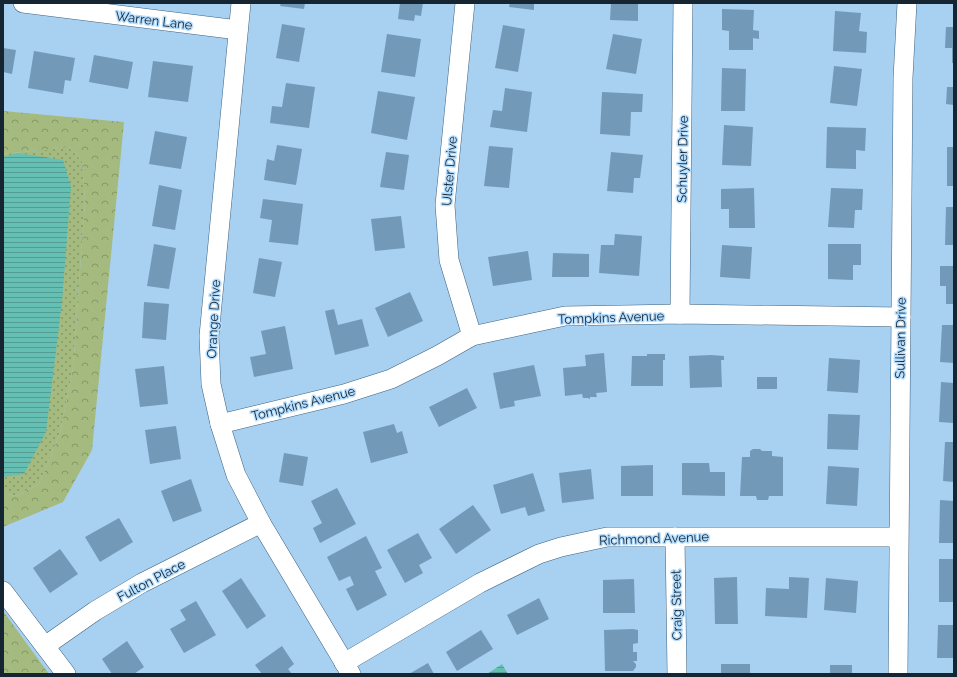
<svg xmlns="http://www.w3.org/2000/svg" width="957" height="677" viewBox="0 0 957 677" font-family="Raleway,sans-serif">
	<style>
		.grass { fill: url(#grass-dots) }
		.forest { fill: url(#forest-crowns) }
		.water { fill: url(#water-rules) }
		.building { fill: #7399b9 }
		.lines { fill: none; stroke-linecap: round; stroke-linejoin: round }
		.street-casing { stroke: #3d6280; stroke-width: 20 }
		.street { stroke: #fff; stroke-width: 19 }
		.labels { text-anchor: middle; stroke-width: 3; stroke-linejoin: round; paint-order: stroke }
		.street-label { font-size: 13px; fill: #152531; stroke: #b4ddff }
	</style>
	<defs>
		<pattern id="grass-dots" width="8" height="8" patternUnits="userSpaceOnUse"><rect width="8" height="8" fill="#a5ba7e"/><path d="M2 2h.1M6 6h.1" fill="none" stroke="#859768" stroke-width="1.8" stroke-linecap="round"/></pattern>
		<pattern id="forest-crowns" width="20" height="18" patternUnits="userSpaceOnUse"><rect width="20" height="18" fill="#a5ba7e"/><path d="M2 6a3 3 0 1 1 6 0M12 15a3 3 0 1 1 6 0" fill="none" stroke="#859768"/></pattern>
		<pattern id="water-rules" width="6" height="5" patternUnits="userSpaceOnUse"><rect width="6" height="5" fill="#65c0b3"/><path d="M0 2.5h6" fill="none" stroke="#529c92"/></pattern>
	</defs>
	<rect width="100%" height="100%" fill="#a7d0f1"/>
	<!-- grass -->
	<polygon class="grass" points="69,147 82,161 85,201 73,368 60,433 39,484 16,496 3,493 3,154"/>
	<!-- forest -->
	<g class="forest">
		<polygon points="3,111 124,122 92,450 63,502 3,527 3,493 16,496 39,484 60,433 73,368 85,201 82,161 69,147 3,154"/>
		<polygon points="3,611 49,674 3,674"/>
	</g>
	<!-- water -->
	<g class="water">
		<polygon points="18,153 63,160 71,186 62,302 46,432 24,474 3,477 3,157"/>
		<polygon points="502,664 508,674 487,674"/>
	</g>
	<!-- building -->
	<g class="building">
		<polygon points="281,3 305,3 304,9 280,6"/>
		<polygon points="400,3 423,3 421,16 415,15 414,21 398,19"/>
		<polygon points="510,3 534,3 534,10 509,7"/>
		<polygon points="611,3 638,3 638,21 610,20"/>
		<polygon points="722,9 754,10 753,30 759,31 759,39 753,38 753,50 729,50 729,31 722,30"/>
		<polygon points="835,11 861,13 859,31 867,32 866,53 833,51"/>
		<polygon points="282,24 305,28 299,62 276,58"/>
		<polygon points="503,25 525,29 518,72 495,68"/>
		<polygon points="946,27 954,27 954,63 952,63 952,48 945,48"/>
		<polygon points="387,34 421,39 415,77 381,72"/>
		<polygon points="613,34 642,39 636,74 606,69"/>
		<polygon points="3,48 16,50 12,74 3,72"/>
		<polygon points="34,51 75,58 71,81 65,80 63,94 28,88"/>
		<polygon points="94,55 133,62 128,89 89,82"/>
		<polygon points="153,61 193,66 188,102 148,97"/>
		<polygon points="834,66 862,69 857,106 830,103"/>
		<polygon points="722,68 746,69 745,111 721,111"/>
		<polygon points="286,83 315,87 309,128 270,123 272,106 282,107"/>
		<polygon points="947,87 954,87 954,105 946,104"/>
		<polygon points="505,88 532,92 527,132 490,127 493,110 502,111"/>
		<polygon points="378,91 415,97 407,140 371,133"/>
		<polygon points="602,92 643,94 642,112 631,112 630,136 600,134"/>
		<polygon points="724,125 753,127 751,166 722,165"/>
		<polygon points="827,127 866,128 865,151 856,150 856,169 826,168"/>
		<polygon points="155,131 187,137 181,169 149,164"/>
		<polygon points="277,145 302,149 296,185 264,180 267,159 274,161"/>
		<polygon points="489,146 513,148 509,188 484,186"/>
		<rect x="947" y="147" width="7" height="39"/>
		<polygon points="386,152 409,155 404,190 380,187"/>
		<polygon points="611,152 643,155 640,178 634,178 633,193 607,191"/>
		<polygon points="159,185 182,190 175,230 152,226"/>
		<polygon points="754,188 755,228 729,228 729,209 721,209 721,189"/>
		<polygon points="831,188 863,189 862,210 855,210 854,228 828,227"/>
		<polygon points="263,199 303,204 298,245 269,242 272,220 260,218"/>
		<polygon points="946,207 954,207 954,245 945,245"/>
		<polygon points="401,216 405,248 375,251 371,219"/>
		<polygon points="615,234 642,236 639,276 599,273 601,245 614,245"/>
		<polygon points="154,244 176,248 169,289 147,286"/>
		<polygon points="828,244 861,244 861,265 853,265 853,280 828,279"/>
		<polygon points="722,245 752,247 750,279 720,277"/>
		<polygon points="528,251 532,280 493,286 488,257"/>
		<polygon points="553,253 589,254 589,277 552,277"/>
		<polygon points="259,258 282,262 275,297 253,293"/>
		<polygon points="940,266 954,266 954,304 946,304 946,286 940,286"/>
		<polygon points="410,292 423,321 388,337 375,308"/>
		<polygon points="144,302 169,304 166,340 142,338"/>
		<polygon points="334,309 338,325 362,319 369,346 335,355 325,311"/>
		<polygon points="942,325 954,325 954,363 940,362"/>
		<polygon points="285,326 293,369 254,377 250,357 266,354 261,331"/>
		<polygon points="604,353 607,392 596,393 597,397 590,397 590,399 588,398 583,398 582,394 565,396 563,368 586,366 585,355"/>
		<polygon points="647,354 665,354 665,360 663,360 663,386 631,386 632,356 647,356"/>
		<polygon points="711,355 724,356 724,360 721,360 722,387 690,388 689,356"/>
		<polygon points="829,358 860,360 858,393 827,391"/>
		<polygon points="534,365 541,396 514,401 515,406 500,409 493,373"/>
		<polygon points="164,366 168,404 140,407 135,369"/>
		<rect x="757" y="377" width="20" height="12"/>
		<polygon points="941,382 954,383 954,423 939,422"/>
		<polygon points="467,388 477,408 439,427 429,407"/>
		<polygon points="828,414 860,415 858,450 827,449"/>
		<polygon points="394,424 397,433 402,431 408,453 371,463 363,432"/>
		<polygon points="176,426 181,459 150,464 145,430"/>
		<polygon points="945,442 954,442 954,482 943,481"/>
		<polygon points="753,449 760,449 762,451 772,451 772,456 783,457 783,496 769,496 768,500 757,500 756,496 740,496 742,457 750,457 750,451"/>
		<polygon points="284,453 308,457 303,486 279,482"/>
		<polygon points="682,463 709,463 710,472 725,472 725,496 682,495"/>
		<polygon points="653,465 653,496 621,496 621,466"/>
		<polygon points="828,466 859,468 857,506 826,504"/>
		<polygon points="591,469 594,499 562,503 559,473"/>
		<polygon points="533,473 545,511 528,516 525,507 501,514 493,485"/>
		<polygon points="191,479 202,511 173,522 161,491"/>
		<polygon points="337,488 356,524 320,543 313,528 322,523 311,501"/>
		<polygon points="940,500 954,501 954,543 939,543"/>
		<polygon points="473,505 491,530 456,554 439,529"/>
		<polygon points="119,518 133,542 100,562 85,537"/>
		<polygon points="418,533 432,558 419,565 423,573 405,583 387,550"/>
		<polygon points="366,536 382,568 375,571 387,595 357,611 346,589 354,585 350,576 339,581 327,557"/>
		<polygon points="60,549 78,574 50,593 33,568"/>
		<rect x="939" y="559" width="15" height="43"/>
		<polygon points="737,577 738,624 715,624 714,578"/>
		<polygon points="789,577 809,578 807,618 765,616 766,588 789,589"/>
		<polygon points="241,578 266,616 247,629 222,591"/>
		<polygon points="826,578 858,581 856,613 824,610"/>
		<polygon points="634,579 635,613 603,613 603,580"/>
		<polygon points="539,598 549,619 517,635 507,615"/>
		<polygon points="196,601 216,635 184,653 170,629 186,620 180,610"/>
		<polygon points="938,625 954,625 954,658 937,658"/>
		<polygon points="633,629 638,630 638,643 633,644 633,652 637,652 637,661 633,661 636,664 636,667 633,671 605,671 604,630"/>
		<polygon points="481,630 493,649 457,671 446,652"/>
		<polygon points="127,641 144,667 134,674 112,674 102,659"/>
		<polygon points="282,646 294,664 288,669 292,674 262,674 255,665"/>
		<polygon points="428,663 434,674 409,674"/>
		<rect x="721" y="664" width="29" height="10"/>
		<rect x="830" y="665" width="22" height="9"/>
	</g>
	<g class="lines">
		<defs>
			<g id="street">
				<polyline points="23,3 238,30"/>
				<polyline points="241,3 209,336 211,384 220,424 236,475 261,523 351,674"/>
				<polyline points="465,3 445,205 449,260 472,336"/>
				<polyline points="680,314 683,3"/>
				<polyline points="220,424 344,394 391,379 437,356 472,336 565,316 680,314 901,317"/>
				<polyline points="675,537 677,674"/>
				<polyline points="3,591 66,674"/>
				<polyline points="45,646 95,611 142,583 261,523"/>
				<polyline points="344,663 480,583 539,554 561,547 607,537 898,537"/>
				<polyline points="898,674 903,78 907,3"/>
			</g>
		</defs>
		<!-- street casing -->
		<use href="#street" class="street-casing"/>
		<!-- street -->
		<use href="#street" class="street"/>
	</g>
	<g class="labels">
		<!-- street labels -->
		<g class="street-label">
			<text transform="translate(154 20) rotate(7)" y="5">Warren Lane</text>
			<text transform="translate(682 159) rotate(-89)" y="5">Schuyler Drive</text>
			<text transform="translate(449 171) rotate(-85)" y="5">Ulster Drive</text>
			<text transform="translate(611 317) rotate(-2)" y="5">Tompkins Avenue</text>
			<text transform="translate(213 319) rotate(-87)" y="5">Orange Drive</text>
			<text transform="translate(900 338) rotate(-89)" y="5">Sullivan Drive</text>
			<text transform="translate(303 403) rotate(-14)" y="5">Tompkins Avenue</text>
			<text transform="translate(654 538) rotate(-2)" y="5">Richmond Avenue</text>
			<text transform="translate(151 580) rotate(-28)" y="5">Fulton Place</text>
			<text transform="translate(676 605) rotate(-91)" y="5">Craig Street</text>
		</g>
	</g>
	<!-- border -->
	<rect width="957" height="677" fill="none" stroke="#152531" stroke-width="8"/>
</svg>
